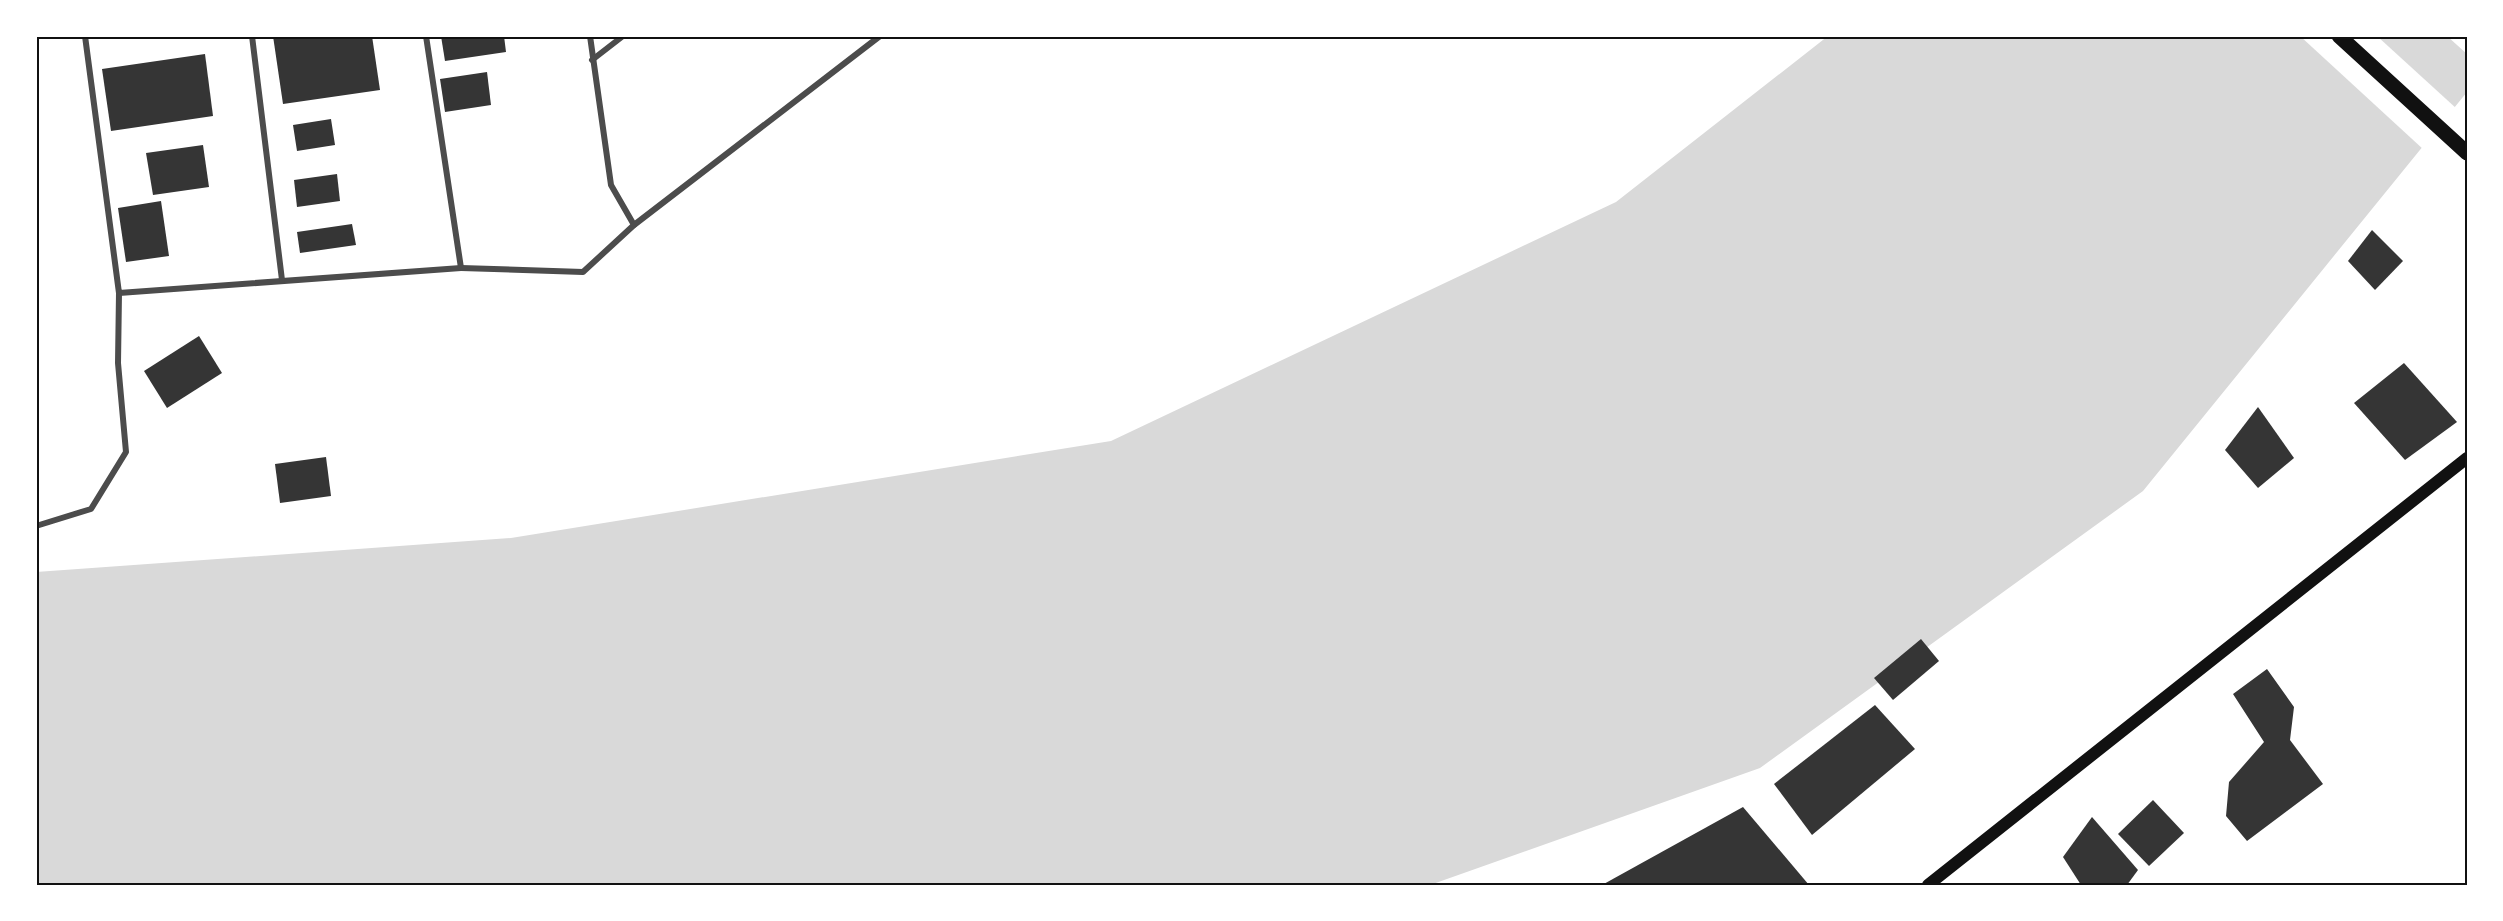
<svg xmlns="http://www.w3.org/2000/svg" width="2503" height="921" viewBox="0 0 2503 921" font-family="'Space Grotesk',sans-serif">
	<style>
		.water { fill: #d9d9d9 }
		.pier { fill: #fff }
		.building { fill: #353535 }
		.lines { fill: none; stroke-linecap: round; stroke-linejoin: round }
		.minor { stroke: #4c4c4c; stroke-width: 6 }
		.secondary { stroke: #111; stroke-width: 12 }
		.primary { stroke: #111; stroke-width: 15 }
		.neatline { fill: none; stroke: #111; stroke-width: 2 }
	</style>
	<rect width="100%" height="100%" fill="#fff"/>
	<!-- water -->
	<polygon class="water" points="1828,36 2467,36 2467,92 2143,491 1760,768 1430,885 36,885 36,572 511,538 1111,441 1616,202"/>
	<!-- pier -->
	<g class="pier">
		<polygon points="2300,36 2377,36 2457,109 2424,150"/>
		<polygon points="2447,36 2467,36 2467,54"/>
	</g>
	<!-- building -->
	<g class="building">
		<polygon points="273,36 372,36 380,90 283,104"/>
		<polygon points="441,36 504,36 506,52 445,61"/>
		<polygon points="205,54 213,116 111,131 102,69"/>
		<polygon points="487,72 491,105 445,112 440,79"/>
		<polygon points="331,119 335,145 297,151 293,125"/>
		<polygon points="203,145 209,187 153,195 146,153"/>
		<polygon points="337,174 340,201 297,207 294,180"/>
		<polygon points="161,201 169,256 126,262 118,208"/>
		<polygon points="352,224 356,245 300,253 297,232"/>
		<polygon points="2372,230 2403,261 2375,290 2348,261"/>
		<polygon points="199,336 222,373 167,408 144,371"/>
		<polygon points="2404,363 2457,422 2405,460 2354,403"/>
		<polygon points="2258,407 2294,458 2258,488 2225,450"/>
		<polygon points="326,457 331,496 280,503 275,464"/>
		<polygon points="1921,639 1939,661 1893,700 1874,678"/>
		<polygon points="2267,669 2294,707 2290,740 2323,784 2247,841 2226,816 2229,782 2264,742 2233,694"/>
		<polygon points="1875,705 1915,749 1812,835 1774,784"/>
		<polygon points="2153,800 2184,833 2149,866 2118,834"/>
		<polygon points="1743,807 1809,885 1602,885"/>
		<polygon points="2092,817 2138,870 2127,885 2081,885 2063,857"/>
	</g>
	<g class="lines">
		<!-- minor -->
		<g class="minor">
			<polyline points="85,36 119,293 461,268 426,36"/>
			<polyline points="252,36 282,280"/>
			<polyline points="590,36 611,185 634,225"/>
			<polyline points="592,60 623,36"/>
			<polyline points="461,268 583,272 634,225 880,36"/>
			<polyline points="36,526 91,509 126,452 118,363 119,293"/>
		</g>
		<!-- secondary -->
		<polyline class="secondary" points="1928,885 2467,458"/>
		<!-- primary -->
		<polyline class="primary" points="2339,36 2467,153"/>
	</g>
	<!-- border -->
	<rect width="2503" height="921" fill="none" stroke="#ffffff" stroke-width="75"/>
	<rect x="38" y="38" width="2428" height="846" class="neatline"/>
</svg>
